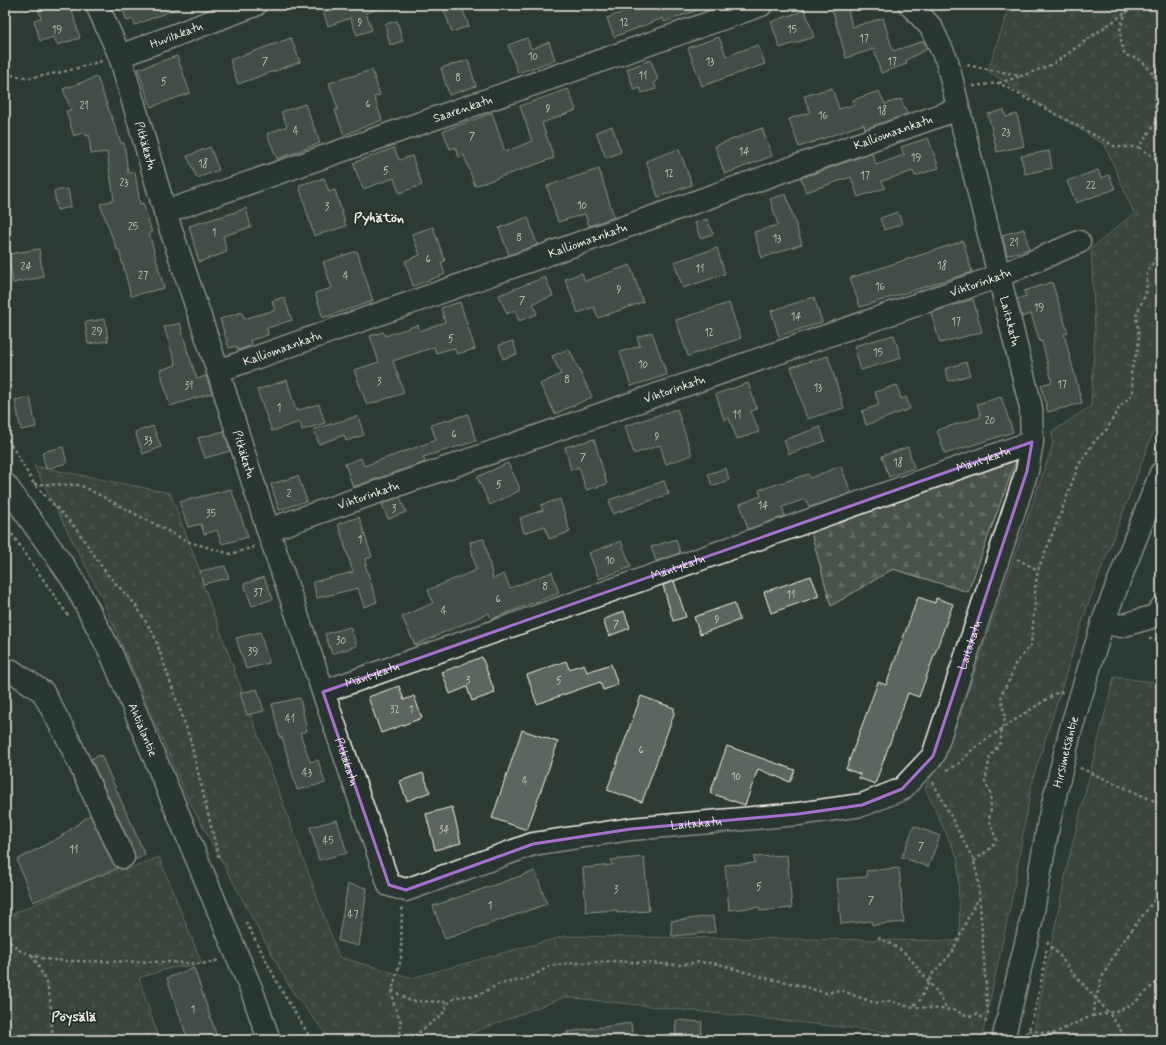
<svg xmlns="http://www.w3.org/2000/svg" width="1166" height="1045" viewBox="0 0 1166 1045" font-family="Mynerve,sans-serif">
	<style>
		.forest { fill: url(#forest-firs); stroke: #9ea29a }
		.building { fill: #5c655e; stroke: #f4f1e8 }
		.lines { fill: none; stroke-linecap: round; stroke-linejoin: round }
		.minor-casing { stroke: #f4f1e8; stroke-width: 25 }
		.major-casing { stroke: #f4f1e8; stroke-width: 25 }
		.path { stroke: #f4f1e8; stroke-width: 2.5; stroke-dasharray: 3 3; stroke-linecap: butt }
		.minor { stroke: #26332d; stroke-width: 22 }
		.major { stroke: #26332d; stroke-width: 22 }
		.marked { fill: none; stroke: #a571cd; stroke-width: 3; stroke-linejoin: round }
		.labels { text-anchor: middle; stroke-width: 4; stroke-linejoin: round; paint-order: stroke }
		.number-label { font-size: 10px; fill: #cecec6 }
		.street-label { font-size: 12px; fill: #f4f1e8; stroke: #26332d }
		.quarter-label { font-size: 14px; font-weight: bold; fill: #f4f1e8; stroke: #26332d }
	</style>
	<defs>
		<pattern id="forest-firs" width="22" height="20" patternUnits="userSpaceOnUse"><rect width="22" height="20" fill="#48524c"/><path d="M5 1l3.5 6h-7zM16 11l3.5 6h-7z" fill="#636b66"/></pattern>
	</defs>
	<rect width="100%" height="100%" fill="#2e3b34"/>
	<filter id="ink" filterUnits="userSpaceOnUse"><feTurbulence type="fractalNoise" baseFrequency=".025" numOctaves="2"/><feDisplacementMap in="SourceGraphic" scale="8" xChannelSelector="R" yChannelSelector="G"/><feConvolveMatrix kernelMatrix="1 2 1 2 8 2 1 2 1" color-interpolation-filters="sRGB"/></filter>
	<g filter="url(#ink)">
		<!-- forest -->
		<g class="forest">
			<polygon points="1010,5 1161,5 1161,412 1087,607 1032,782 1012,898 982,1037 979,1040 887,1040 887,1032 565,997 453,1040 331,1040 292,991 188,799 101,596 34,466 170,493 200,571 203,584 339,957 412,978 565,936 960,941 958,859 925,788 954,732 1053,444 1052,432 1091,406 1095,329 1091,249 1134,213 1105,145 988,71"/>
			<polygon points="1023,441 968,592 893,569 831,606 806,514"/>
			<polygon points="1114,677 1161,683 1161,1040 1032,1040 1069,858"/>
			<polygon points="159,857 202,964 170,968 139,978 159,1040 5,1040 5,923 15,913 76,886 102,874 132,868"/>
		</g>
		<!-- building -->
		<g class="building">
			<polygon points="37,5 70,5 80,38 57,45 54,37 40,41 34,20 41,18"/>
			<polygon points="121,5 183,5 183,6 135,25 133,19 127,21"/>
			<polygon points="321,5 382,5 382,7 366,13 372,30 357,35 350,18 328,26"/>
			<polygon points="456,5 461,5 469,26 452,32 444,10"/>
			<polygon points="643,5 705,5 706,7 664,22 663,18 614,37 607,18"/>
			<polygon points="831,5 847,5 852,27 883,18 893,51 924,41 927,49 906,60 907,64 881,73 874,49 846,58"/>
			<polygon points="805,10 814,37 780,48 771,22"/>
			<polygon points="397,21 403,41 390,45 385,24"/>
			<polygon points="719,37 726,56 758,45 765,64 702,86 688,48"/>
			<polygon points="291,38 300,62 238,84 230,60"/>
			<polygon points="527,38 531,49 549,42 555,60 518,73 508,45"/>
			<polygon points="177,56 190,93 151,107 138,69"/>
			<polygon points="468,60 476,86 449,95 441,68"/>
			<polygon points="651,60 658,80 654,82 656,89 642,93 640,88 634,90 627,69"/>
			<polygon points="372,70 380,95 374,97 382,120 344,135 335,110 338,109 329,83"/>
			<polygon points="97,77 121,143 124,143 128,173 135,172 140,204 143,203 152,233 149,233 164,288 131,296 119,250 117,250 100,204 114,200 107,152 91,154 89,135 86,136 85,132 74,136 66,111 71,110 63,89"/>
			<polygon points="832,88 839,109 854,105 853,100 879,91 885,104 901,99 907,114 865,129 864,124 799,147 789,119 810,112 804,96"/>
			<polygon points="568,89 576,110 542,123 554,158 475,186 464,155 459,157 455,147 450,149 443,131 492,113 505,152 532,141 520,106"/>
			<polygon points="305,104 320,143 277,159 267,134 287,126 281,112"/>
			<polygon points="1004,110 1006,117 1017,114 1024,146 997,152 988,114"/>
			<polygon points="612,126 621,152 606,158 596,132"/>
			<polygon points="762,128 772,156 725,174 715,146"/>
			<polygon points="928,138 939,168 915,176 913,171 882,181 885,188 858,197 851,177 806,192 801,178 872,153 876,165 904,155 901,147"/>
			<polygon points="210,147 219,170 197,178 187,156"/>
			<polygon points="394,148 399,160 412,156 422,185 399,193 394,178 363,189 353,163"/>
			<polygon points="679,149 692,185 658,197 646,161"/>
			<polygon points="1049,151 1052,168 1025,174 1021,156"/>
			<polygon points="599,169 614,217 589,226 585,214 558,222 547,186"/>
			<polygon points="1098,170 1101,178 1109,175 1115,189 1076,203 1067,181"/>
			<polygon points="324,178 329,192 335,190 346,226 314,236 299,185"/>
			<polygon points="68,189 71,207 57,210 54,191"/>
			<polygon points="786,194 802,244 762,258 754,232 778,225 770,199"/>
			<polygon points="246,208 251,227 223,236 227,252 199,262 189,226 230,214"/>
			<polygon points="898,212 902,224 884,230 880,218"/>
			<polygon points="528,217 537,245 509,255 499,228"/>
			<polygon points="707,219 713,234 700,238 695,223"/>
			<polygon points="433,227 445,261 441,263 445,274 413,286 405,261 420,255 412,234"/>
			<polygon points="1024,229 1029,249 1007,255 1002,235"/>
			<polygon points="963,241 972,272 860,307 850,278"/>
			<polygon points="717,248 725,274 683,288 674,262"/>
			<polygon points="39,249 43,277 13,283 8,254"/>
			<polygon points="357,251 373,301 323,318 315,293 332,288 323,262"/>
			<polygon points="630,265 643,302 598,318 594,307 578,313 565,279 582,273 585,281"/>
			<polygon points="545,277 553,296 533,303 537,314 519,321 515,310 507,314 499,295"/>
			<polygon points="1052,282 1068,333 1064,334 1082,403 1048,412 1041,385 1052,382 1042,341 1040,342 1031,314 1022,317 1017,299 1026,296 1024,291"/>
			<polygon points="284,297 292,320 267,328 268,335 250,340 252,345 238,350 236,346 229,348 220,319 242,312 244,319 275,310 272,301"/>
			<polygon points="814,297 822,322 779,336 771,311"/>
			<polygon points="973,299 982,332 940,343 931,313"/>
			<polygon points="460,302 475,349 457,354 454,348 436,353 434,347 393,361 404,393 367,405 354,370 379,362 370,336 383,332 385,336 418,325 420,331 445,322 441,308"/>
			<polygon points="729,303 741,338 688,356 676,320"/>
			<polygon points="105,319 108,341 88,344 85,322"/>
			<polygon points="180,323 188,353 197,379 206,376 212,393 170,406 160,370 176,365 164,327"/>
			<polygon points="652,332 667,375 631,386 620,352 640,346 637,337"/>
			<polygon points="894,335 901,358 861,370 854,346"/>
			<polygon points="513,341 517,354 503,359 499,345"/>
			<polygon points="569,349 592,397 555,414 540,384 561,374 552,356"/>
			<polygon points="828,356 844,408 807,419 791,367"/>
			<polygon points="966,362 970,375 949,381 945,369"/>
			<polygon points="287,380 296,411 319,404 325,423 302,430 300,422 272,431 257,390"/>
			<polygon points="748,383 757,409 751,411 759,432 737,439 729,418 724,420 716,394"/>
			<polygon points="897,385 901,399 906,397 910,409 866,425 862,411 879,405 875,392"/>
			<polygon points="30,397 36,427 21,430 15,400"/>
			<polygon points="1001,397 1013,432 945,454 937,430 981,417 977,404"/>
			<polygon points="677,409 692,455 666,464 660,445 634,454 625,426"/>
			<polygon points="468,414 476,441 423,457 425,462 353,487 345,464 361,458 364,466 436,440 431,425"/>
			<polygon points="358,416 364,435 346,441 344,435 319,444 314,429"/>
			<polygon points="153,426 161,447 143,454 135,432"/>
			<polygon points="820,427 825,441 789,454 784,440"/>
			<polygon points="224,431 230,451 205,458 198,438"/>
			<polygon points="594,439 607,484 586,490 579,467 571,470 565,447"/>
			<polygon points="63,447 67,463 46,469 42,452"/>
			<polygon points="908,447 914,468 889,477 882,456"/>
			<polygon points="508,463 519,486 519,491 490,505 477,477"/>
			<polygon points="841,466 851,493 809,507 806,499 782,507 785,516 748,529 740,504 761,496 759,490 808,474 810,478"/>
			<polygon points="726,468 729,480 712,486 708,474"/>
			<polygon points="298,476 307,501 279,510 271,484"/>
			<polygon points="664,481 669,494 613,514 609,500"/>
			<polygon points="231,489 248,537 222,544 217,530 204,534 201,524 188,527 179,502"/>
			<polygon points="400,497 406,512 388,519 382,504"/>
			<polygon points="560,499 570,532 549,539 545,526 524,533 520,518 543,510 541,505"/>
			<polygon points="359,517 372,557 366,559 367,564 365,564 377,602 364,607 358,588 317,598 313,582 353,572 338,524"/>
			<polygon points="484,539 493,579 504,574 510,588 552,572 559,593 491,619 489,613 415,645 402,617 433,603 428,590 476,570 470,542"/>
			<polygon points="676,539 680,553 656,561 651,547"/>
			<polygon points="621,541 631,567 599,579 589,553"/>
			<polygon points="225,566 229,578 203,584 200,571"/>
			<polygon points="811,576 819,596 771,613 764,592"/>
			<polygon points="264,577 273,599 252,606 244,584"/>
			<polygon points="674,581 686,617 673,621 663,585"/>
			<polygon points="918,597 935,603 936,598 953,604 919,697 908,693 875,784 859,778 860,774 846,769 878,682 886,685"/>
			<polygon points="734,603 740,620 700,634 694,617"/>
			<polygon points="624,611 630,628 609,636 603,620"/>
			<polygon points="350,627 357,646 332,654 325,634"/>
			<polygon points="260,632 269,663 246,669 236,638"/>
			<polygon points="482,657 495,693 472,701 467,687 450,694 442,672"/>
			<polygon points="566,661 569,669 584,664 587,672 611,664 618,685 603,690 600,682 537,704 527,675"/>
			<polygon points="399,686 404,700 414,696 422,718 381,733 368,697"/>
			<polygon points="257,689 264,711 247,715 240,693"/>
			<polygon points="641,696 674,708 674,714 642,802 607,790"/>
			<polygon points="300,698 307,731 300,733 310,762 318,760 325,783 297,790 282,737 280,738 272,704"/>
			<polygon points="522,730 558,742 527,830 492,818"/>
			<polygon points="727,746 795,770 790,782 758,769 745,805 710,793"/>
			<polygon points="101,755 145,855 135,860 134,852 91,759"/>
			<polygon points="423,773 430,792 407,801 400,781"/>
			<polygon points="452,807 461,843 435,850 426,814"/>
			<polygon points="90,815 112,862 118,868 33,902 17,860 60,837"/>
			<polygon points="337,820 347,853 319,860 310,827"/>
			<polygon points="914,826 940,836 928,867 902,857"/>
			<polygon points="787,855 792,908 760,911 759,907 729,910 725,865 755,863 754,857"/>
			<polygon points="644,857 649,911 617,913 617,910 586,912 583,868 612,865 611,860"/>
			<polygon points="899,868 904,922 872,925 871,921 841,924 837,879 867,877 866,871"/>
			<polygon points="535,871 547,904 445,939 433,906"/>
			<polygon points="348,884 367,888 359,946 338,941"/>
			<polygon points="713,916 715,932 672,936 671,921"/>
			<polygon points="194,968 218,1040 188,1040 167,978"/>
			<polygon points="676,1020 702,1022 701,1040 675,1040"/>
			<polygon points="631,1023 633,1040 567,1040 567,1032"/>
		</g>
		<g class="lines">
			<defs>
				<g id="minor">
					<path id="s1" d="M 97,5 L 120,56 L 165,212 L 218,371 L 268,530 L 389,885 L 406,890 L 533,844 L 631,829 L 798,814 L 862,805 L 902,789 L 933,756 L 1027,471 L 1032,442 L 1031,408 L 947,61 L 931,27 L 910,5"/>
					<path id="s2" d="M 120,56 L 255,5"/>
					<path id="s3" d="M 165,212 L 761,5"/>
					<path id="s4" d="M 218,371 L 958,109"/>
					<path id="s5" d="M 268,530 L 999,276 L 1079,242"/>
					<polyline points="1103,622 1121,626 1155,616 1161,608"/>
					<polyline points="5,675 12,671 43,692 68,739 123,857"/>
					<path id="s6" d="M 323,692 L 1032,442"/>
					<path id="s7" d="M 1003,1040 L 1031,922 L 1049,821 L 1070,732 L 1103,622 L 1161,473"/>
				</g>
				<g id="major">
					<path id="s8" d="M 5,484 L 72,578 L 111,653 L 252,991 L 269,1040"/>
				</g>
			</defs>
			<!-- minor casing -->
			<use href="#minor" class="minor-casing"/>
			<!-- major casing -->
			<use href="#major" class="major-casing"/>
			<!-- path -->
			<g class="path">
				<path d="M 1129,5 C 1129,11 1125,14 1123,20 C 1118,32 1121,42 1125,55 L 1141,60 L 1154,75"/>
				<polyline points="1161,58 1154,75 1156,90 1155,106 1157,113 1161,140"/>
				<polyline points="967,65 1022,76 1053,64 1129,10 1134,5"/>
				<polyline points="5,74 30,78 67,71 102,61"/>
				<polyline points="999,83 1021,76"/>
				<polyline points="973,86 999,83 1116,147 1139,147 1161,115"/>
				<polyline points="1139,147 1156,159 1161,167"/>
				<polyline points="5,434 34,484 75,527 107,574 135,604 154,635 190,739 219,859"/>
				<polyline points="1154,455 1161,435"/>
				<polyline points="34,484 80,485 189,542 231,554 254,547"/>
				<polyline points="5,524 69,617"/>
				<polyline points="1017,559 1038,570"/>
				<polyline points="1149,639 1157,639 1161,637"/>
				<polyline points="1080,768 1161,804"/>
				<polyline points="947,770 952,768 961,762 971,751 987,739 1025,713 1058,692 1063,692"/>
				<polyline points="933,782 974,861 978,879 988,1014"/>
				<polyline points="974,861 991,848 996,840 989,819 991,809 990,792 985,782 990,757 1001,742 1001,731 1005,719 1001,695 1010,679 1015,664 1031,645 1035,604 1035,588 1038,570 1059,518 1079,464 1094,442 1107,429 1119,408 1133,393 1131,371 1138,349 1139,335 1136,316 1140,306 1146,294 1147,274 1155,259 1157,249 1158,229 1161,219"/>
				<polyline points="246,922 284,995 312,1040"/>
				<polyline points="878,937 901,950 908,956 937,992 947,1009"/>
				<polyline points="5,938 19,950 32,955 45,959 68,961 168,962 202,964 220,960"/>
				<polyline points="1047,942 1060,956 1070,970 1109,1013 1127,1040"/>
				<path d="M 32,955 C 39,967 46,979 49,993 C 52,1008 51,1024 53,1040"/>
				<polyline points="392,990 410,1001 449,1002"/>
				<polyline points="914,1005 920,1000 933,973 952,953 971,911 979,898"/>
				<polyline points="1092,1016 1109,1013 1131,1006 1161,978"/>
				<polyline points="1029,1030 1052,1034 1092,1016 1101,979 1118,948 1153,902 1161,887"/>
				<polyline points="400,1040 401,1022 394,1005 392,990 401,959 402,907"/>
				<polyline points="409,1040 442,1015 449,1002 457,997 478,995 499,984 522,980 535,975 549,966 572,963 586,963 613,961 678,965 700,962 718,964 769,979 787,982 826,993 840,990 875,1003 890,1001 906,1006 953,1010 969,1016 978,1014 988,1023"/>
				<path d="M 1025,1040 C 1037,1010 1042,978 1047,947"/>
			</g>
			<!-- minor -->
			<use href="#minor" class="minor"/>
			<!-- major -->
			<use href="#major" class="major"/>
		</g>
	</g>
	<!-- marked area -->
	<path d="M0 0H1166V1045H0ZM 1032,442 L 1027,471 L 933,756 L 902,789 L 862,805 L 798,814 L 631,829 L 533,844 L 406,890 L 389,885 L 323,692 Z" fill="#2e3b34" fill-opacity=".55" fill-rule="evenodd"/>
	<path class="marked" d="M 1032,442 L 1027,471 L 933,756 L 902,789 L 862,805 L 798,814 L 631,829 L 533,844 L 406,890 L 389,885 L 323,692 Z"/>
	<g class="labels">
		<!-- number labels -->
		<g class="number-label">
			<text x="360" y="26">9</text>
			<text x="624" y="26">12</text>
			<text x="57" y="33">19</text>
			<text x="792" y="33">15</text>
			<text x="864" y="42">17</text>
			<text x="533" y="60">10</text>
			<text x="265" y="65">7</text>
			<text x="710" y="65">13</text>
			<text x="892" y="65">17</text>
			<text x="643" y="79">11</text>
			<text x="458" y="81">8</text>
			<text x="164" y="85">5</text>
			<text x="368" y="107">6</text>
			<text x="84" y="109">21</text>
			<text x="548" y="112">9</text>
			<text x="882" y="114">18</text>
			<text x="823" y="119">16</text>
			<text x="296" y="134">4</text>
			<text x="1006" y="136">23</text>
			<text x="472" y="140">7</text>
			<text x="744" y="155">14</text>
			<text x="916" y="161">19</text>
			<text x="203" y="167">18</text>
			<text x="386" y="174">5</text>
			<text x="669" y="177">12</text>
			<text x="865" y="179">17</text>
			<text x="124" y="186">23</text>
			<text x="1091" y="189">22</text>
			<text x="582" y="209">10</text>
			<text x="327" y="210">3</text>
			<text x="133" y="230">25</text>
			<text x="214" y="236">1</text>
			<text x="519" y="241">8</text>
			<text x="777" y="242">13</text>
			<text x="1014" y="246">21</text>
			<text x="428" y="262">6</text>
			<text x="942" y="269">18</text>
			<text x="26" y="270">24</text>
			<text x="700" y="272">11</text>
			<text x="143" y="279">27</text>
			<text x="346" y="279">4</text>
			<text x="880" y="290">16</text>
			<text x="619" y="293">9</text>
			<text x="522" y="304">7</text>
			<text x="1039" y="311">19</text>
			<text x="796" y="320">14</text>
			<text x="956" y="325">17</text>
			<text x="97" y="335">29</text>
			<text x="709" y="336">12</text>
			<text x="451" y="342">5</text>
			<text x="878" y="356">15</text>
			<text x="643" y="368">10</text>
			<text x="567" y="383">8</text>
			<text x="379" y="385">3</text>
			<text x="1062" y="388">17</text>
			<text x="189" y="389">31</text>
			<text x="818" y="391">13</text>
			<text x="279" y="411">1</text>
			<text x="737" y="418">11</text>
			<text x="990" y="424">20</text>
			<text x="454" y="437">6</text>
			<text x="657" y="440">9</text>
			<text x="148" y="444">33</text>
			<text x="583" y="461">7</text>
			<text x="898" y="466">18</text>
			<text x="499" y="488">5</text>
			<text x="289" y="497">2</text>
			<text x="763" y="509">14</text>
			<text x="394" y="512">3</text>
			<text x="211" y="517">35</text>
			<text x="360" y="543">1</text>
			<text x="610" y="564">10</text>
			<text x="545" y="590">8</text>
			<text x="258" y="596">37</text>
			<text x="791" y="598">11</text>
			<text x="498" y="602">6</text>
			<text x="444" y="614">4</text>
			<text x="717" y="623">9</text>
			<text x="616" y="628">7</text>
			<text x="341" y="644">30</text>
			<text x="253" y="655">39</text>
			<text x="468" y="684">3</text>
			<text x="559" y="684">5</text>
			<text x="395" y="713">32</text>
			<text x="411" y="713">1</text>
			<text x="290" y="722">41</text>
			<text x="641" y="753">6</text>
			<text x="307" y="776">43</text>
			<text x="736" y="780">10</text>
			<text x="525" y="784">4</text>
			<text x="444" y="833">34</text>
			<text x="328" y="844">45</text>
			<text x="921" y="850">7</text>
			<text x="74" y="853">11</text>
			<text x="759" y="890">5</text>
			<text x="616" y="893">3</text>
			<text x="871" y="904">7</text>
			<text x="490" y="909">1</text>
			<text x="353" y="918">47</text>
			<text x="193" y="1013">1</text>
		</g>
		<!-- street labels -->
		<g class="street-label">
			<text dy="4" stroke="none"><textPath href="#s2" startOffset="60">Huvilakatu</textPath></text>
			<text dy="4" stroke="none"><textPath href="#s3" startOffset="315">Saarenkatu</textPath></text>
			<text dy="4" stroke="none"><textPath href="#s4" startOffset="716">Kalliomaankatu</textPath></text>
			<text dy="4" stroke="none"><textPath href="#s1" startOffset="149">Pitkäkatu</textPath></text>
			<text dy="4" stroke="none"><textPath href="#s4" startOffset="392">Kalliomaankatu</textPath></text>
			<text dy="4" stroke="none"><textPath href="#s5" startOffset="754">Vihtorinkatu</textPath></text>
			<text transform="translate(1010 321) rotate(76)" y="4">Laitakatu</text>
			<text dy="4" stroke="none"><textPath href="#s4" startOffset="68">Kalliomaankatu</textPath></text>
			<text dy="4" stroke="none"><textPath href="#s5" startOffset="430">Vihtorinkatu</textPath></text>
			<text dy="4" stroke="none"><textPath href="#s1" startOffset="473">Pitkäkatu</textPath></text>
			<text dy="4" stroke="none"><textPath href="#s6" startOffset="700">Mäntykatu</textPath></text>
			<text dy="4" stroke="none"><textPath href="#s5" startOffset="106">Vihtorinkatu</textPath></text>
			<text dy="4" stroke="none"><textPath href="#s6" startOffset="376">Mäntykatu</textPath></text>
			<text dy="4" stroke="none"><textPath href="#s1" startOffset="1617">Laitakatu</textPath></text>
			<text dy="4" stroke="none"><textPath href="#s6" startOffset="52">Mäntykatu</textPath></text>
			<text dy="4" stroke="none"><textPath href="#s8" startOffset="283">Ahtialantie</textPath></text>
			<text dy="4" stroke="none"><textPath href="#s7" startOffset="295">Hirsimetsäntie</textPath></text>
			<text dy="4" stroke="none"><textPath href="#s1" startOffset="797">Pitkäkatu</textPath></text>
			<text dy="4" stroke="none"><textPath href="#s1" startOffset="1245">Laitakatu</textPath></text>
		</g>
		<!-- quarter labels -->
		<g class="quarter-label">
			<text x="379" y="222">Pyhätön</text>
			<text x="74" y="1021">Pöysälä</text>
		</g>
	</g>
	<!-- margin -->
	<rect width="1166" height="1045" fill="none" stroke="#26332d" stroke-width="20"/>
	<rect x="10" y="10" width="1146" height="1025" fill="none" stroke="#f4f1e8" stroke-width="1.5" filter="url(#ink)"/>
</svg>
